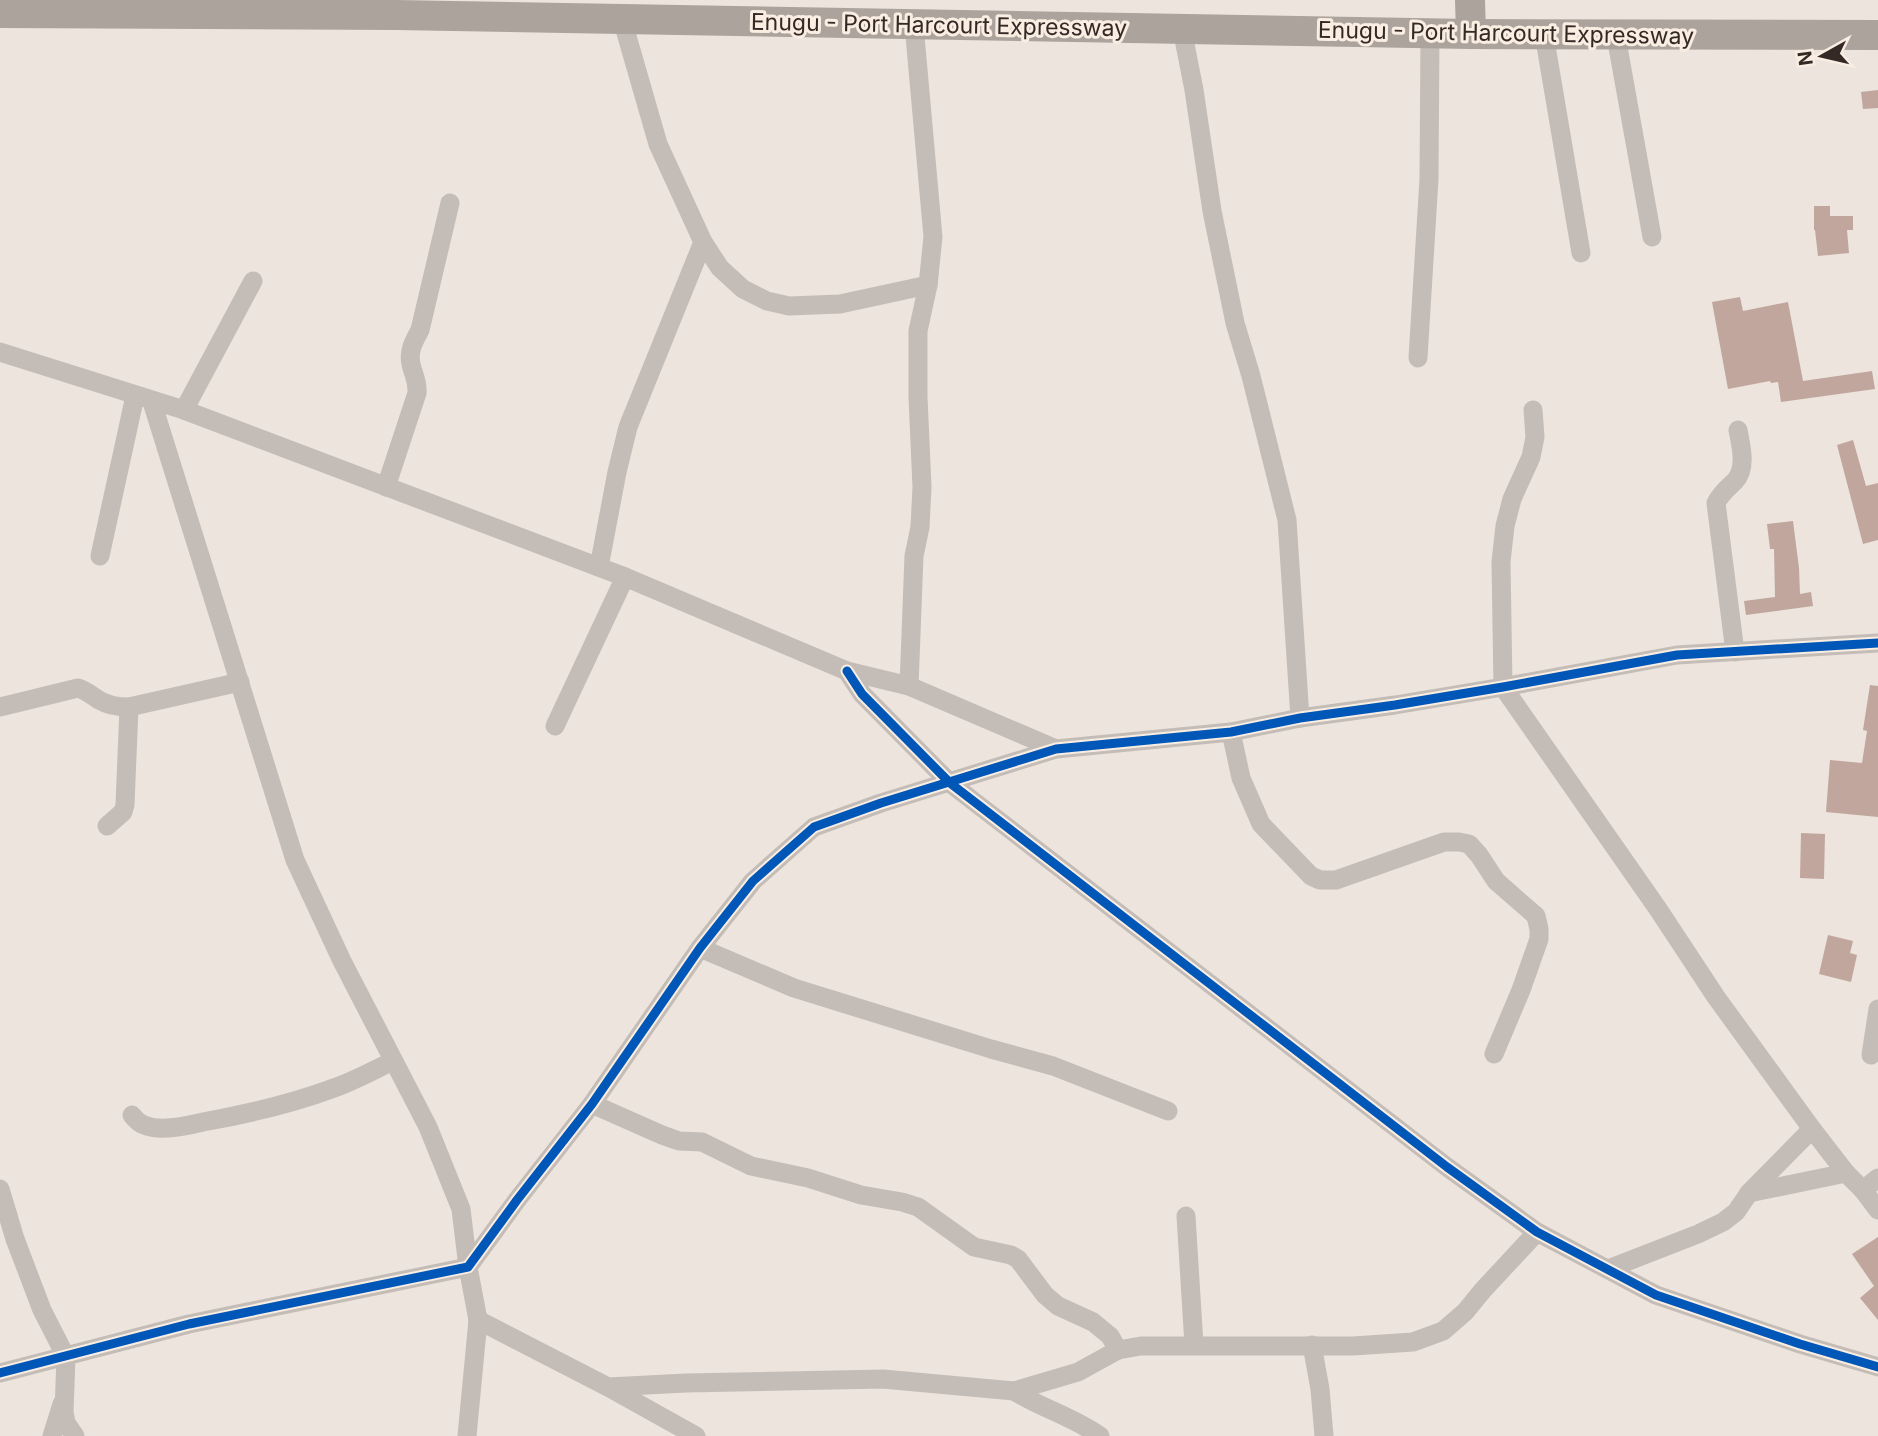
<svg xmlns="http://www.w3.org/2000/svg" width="1878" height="1436" viewBox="0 0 1878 1436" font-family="Inter,sans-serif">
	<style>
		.building { fill: #c1a69e }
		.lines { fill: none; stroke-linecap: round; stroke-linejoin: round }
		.minor { stroke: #c4bcb6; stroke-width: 19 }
		.highway { stroke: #aba39c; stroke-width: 30 }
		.cycleway-casing { stroke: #faeee3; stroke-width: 13 }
		.cycleway { stroke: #0057b8; stroke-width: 9 }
		.labels { text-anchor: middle; stroke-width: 6; stroke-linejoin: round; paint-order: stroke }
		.street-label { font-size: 23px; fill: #352925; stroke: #faeee3 }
	</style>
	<rect width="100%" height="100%" fill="#ece4dd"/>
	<!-- building -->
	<g class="building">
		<polygon points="1878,90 1878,108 1863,109 1861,92"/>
		<polygon points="1814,206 1830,206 1830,216 1853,216 1853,230 1847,230 1849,253 1818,256 1815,230 1814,230"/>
		<polygon points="1740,297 1743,311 1788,302 1803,381 1872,371 1875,389 1781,402 1778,382 1771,383 1770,381 1728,389 1712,302"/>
		<polygon points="1853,440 1866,486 1878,483 1878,540 1863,544 1837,445"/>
		<polygon points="1793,521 1799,568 1800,594 1811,592 1813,606 1746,615 1744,601 1775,597 1774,549 1770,549 1767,524"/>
		<polygon points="1870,685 1878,686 1878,817 1826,812 1830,760 1862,763 1867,731 1863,730"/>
		<polygon points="1801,833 1825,834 1824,879 1800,878"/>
		<polygon points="1828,935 1853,941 1850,953 1857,955 1851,982 1819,974"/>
		<polygon points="1878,1237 1878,1320 1860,1298 1874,1286 1852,1254"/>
	</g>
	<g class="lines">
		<!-- minor -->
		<g class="minor">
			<polyline points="622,19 658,144 703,242 720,268 743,289 767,301 789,306 840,304 928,285"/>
			<polyline points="1182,29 1194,90 1212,211 1235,323 1251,376 1287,520 1300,718"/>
			<polyline points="1544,34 1581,253"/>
			<polyline points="1616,36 1652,237"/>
			<polyline points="0,352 184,410 625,577 847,671 909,686 1056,749"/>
			<polyline points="1418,358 1429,179 1430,33"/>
			<polyline points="152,402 295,860 342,961 428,1127 461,1209 468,1267 478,1320 467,1436"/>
			<polyline points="184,410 253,281"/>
			<polyline points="1533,410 1535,437 1531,457 1512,499 1505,526 1501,562 1503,687 1658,909 1716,997 1812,1129 1846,1173 1863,1190 1878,1210"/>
			<path d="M 386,487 L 417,393 C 418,380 413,375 411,364 C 408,351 414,341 420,330 L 450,203"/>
			<polyline points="100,556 135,396"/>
			<polyline points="599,567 617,472 628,427 703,242"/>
			<path d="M 1735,652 L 1716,503 C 1721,493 1728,488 1735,481 C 1747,468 1741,446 1738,430"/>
			<polyline points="847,671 862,694 950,783 1447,1167 1537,1232 1656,1295 1800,1344 1878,1367"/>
			<polyline points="909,686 914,556 920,527 922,487 918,397 918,331 928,285 933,237 914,25"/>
			<path d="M 0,707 L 78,688 C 87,691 91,695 99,700 C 109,706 118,707 129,707 L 240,682"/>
			<polyline points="555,726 625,577"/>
			<polyline points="1231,732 1241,778 1261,824 1311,876 1320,880 1336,880 1444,842 1459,842 1469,844 1479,855 1496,881 1536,916 1539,929 1539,939 1521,990 1494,1054"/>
			<polyline points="107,826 123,812 125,805 129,707"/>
			<polyline points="700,948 794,988 991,1049 1053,1066 1168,1111"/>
			<polyline points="1871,1055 1878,1009"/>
			<polyline points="592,1104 662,1135 679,1141 702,1142 751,1166 808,1178 861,1195 902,1202 918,1207 974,1247 1011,1255 1018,1259 1045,1295 1058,1306 1093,1322 1110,1336 1118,1350"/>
			<path d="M 132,1115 C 135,1119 138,1123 144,1125 C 161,1132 185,1126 203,1122 C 248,1114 291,1104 334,1088 C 354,1081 374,1070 393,1061"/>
			<polyline points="0,1189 15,1239 42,1310 66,1357 64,1412 66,1423 75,1436"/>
			<polyline points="1863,1190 1878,1178"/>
			<polyline points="1749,1193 1846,1173"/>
			<polyline points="1186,1216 1194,1345"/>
			<polyline points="1608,1269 1698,1234 1723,1222 1736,1212 1749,1193 1812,1129"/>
			<polyline points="478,1320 608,1387 696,1436"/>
			<polyline points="1312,1345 1320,1389 1324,1436"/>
			<polyline points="0,1373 189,1324 468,1267 517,1200 592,1104 700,948 753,881 814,827 881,803 1056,749 1231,732 1300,718 1395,705 1503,687 1677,655 1878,643"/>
			<polyline points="608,1387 686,1383 883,1379 1014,1391 1078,1372 1118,1350 1141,1346 1353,1346 1413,1342 1443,1331 1465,1312 1483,1290 1537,1232"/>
			<path d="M 1014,1391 C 1041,1408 1073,1417 1100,1436"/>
			<polyline points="52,1436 62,1404"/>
		</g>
		<!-- highway -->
		<g class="highway">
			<polyline points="1470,0 1471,34"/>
			<polyline points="0,13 396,15 1471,34 1878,35"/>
		</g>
		<defs>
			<g id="cycleway">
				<polyline points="847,671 862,694 950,783 1447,1167 1537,1232 1656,1295 1800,1344 1878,1367"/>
				<polyline points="0,1373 189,1324 468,1267 517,1200 592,1104 700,948 753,881 814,827 881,803 1056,749 1231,732 1300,718 1395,705 1503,687 1677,655 1878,643"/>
			</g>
		</defs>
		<!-- cycleway casing -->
		<use href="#cycleway" class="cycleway-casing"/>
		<!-- cycleway -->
		<use href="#cycleway" class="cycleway"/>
	</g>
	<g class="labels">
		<!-- street labels -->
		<g class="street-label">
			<text transform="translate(939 25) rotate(1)" y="8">Enugu - Port Harcourt Expressway</text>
			<text transform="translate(1506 33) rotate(1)" y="8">Enugu - Port Harcourt Expressway</text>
		</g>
	</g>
	<!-- north arrow -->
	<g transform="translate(1822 56) rotate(262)" stroke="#faeee3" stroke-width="5" paint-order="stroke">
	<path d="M0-5L12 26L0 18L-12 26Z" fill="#352925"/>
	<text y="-10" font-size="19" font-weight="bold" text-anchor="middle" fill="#352925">N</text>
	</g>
</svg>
